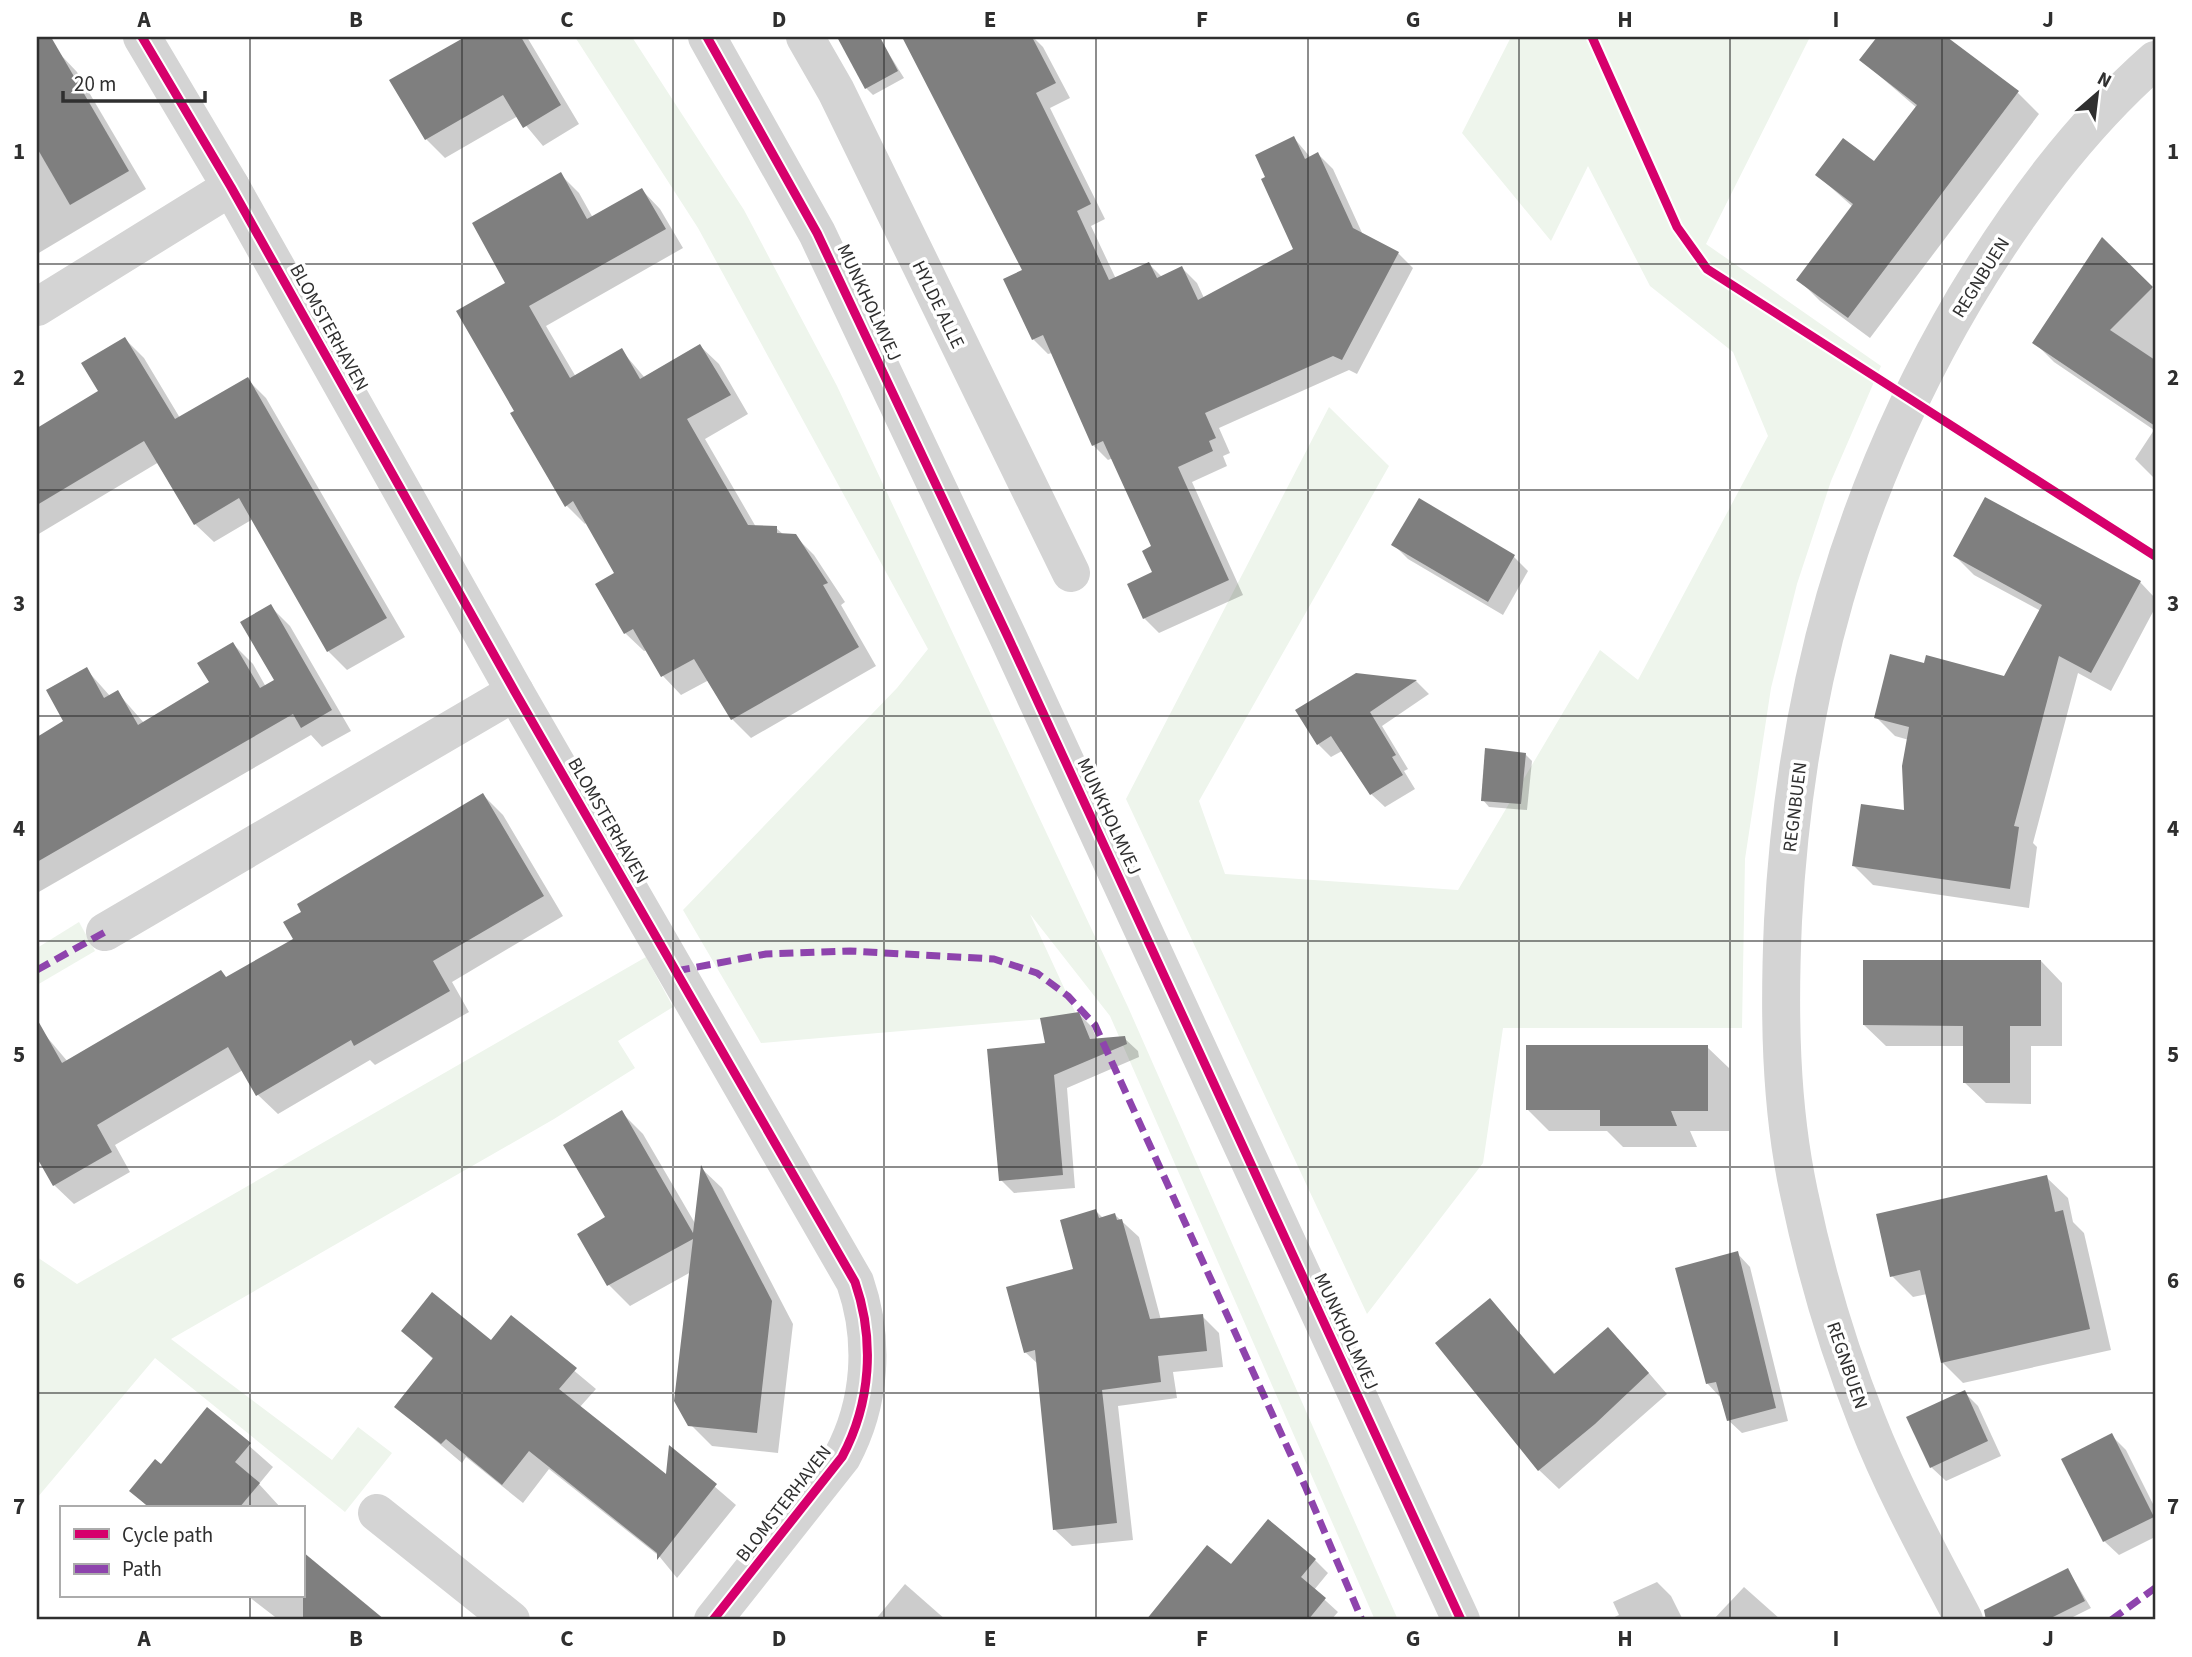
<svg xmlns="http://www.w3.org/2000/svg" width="2192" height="1657" viewBox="0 0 2192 1657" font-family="'Source Sans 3',sans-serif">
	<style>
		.green { fill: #eef5ec }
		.shadow { fill: #0003 }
		.building { fill: #7f7f7f }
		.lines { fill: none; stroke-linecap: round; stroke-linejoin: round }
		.minor { stroke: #d4d4d4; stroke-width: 38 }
		.tertiary { stroke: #d4d4d4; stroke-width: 38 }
		.quiet { stroke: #8e44ad; stroke-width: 7; stroke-dasharray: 14 7; stroke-linecap: butt }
		.cycleway-casing { stroke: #fff; stroke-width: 13 }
		.cycleway { stroke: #d6006c; stroke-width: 9 }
		.grid { fill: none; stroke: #2f2f2f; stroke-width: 2; stroke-opacity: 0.55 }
		.labels { text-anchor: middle; stroke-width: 7; stroke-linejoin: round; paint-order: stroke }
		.street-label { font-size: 19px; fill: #2f2f2f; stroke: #fff }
		.neatline { fill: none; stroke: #2f2f2f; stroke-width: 2.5 }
		.grid-label { font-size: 23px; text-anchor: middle; font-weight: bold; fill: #2f2f2f }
	</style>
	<rect width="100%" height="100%" fill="#fff"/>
	<!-- green -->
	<g class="green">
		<polygon points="575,37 632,37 744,210 837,386 1128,1007 1398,1620 1375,1620 1110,1016 1030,914 1077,1016 761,1043 683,910 897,688 928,649 698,228"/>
		<polygon points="1511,37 1810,37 1706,244 1881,366 1831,481 1797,584 1771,688 1745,859 1742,1028 1503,1028 1483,1163 1367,1314 1126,799 1329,407 1389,466 1199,801 1225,874 1458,890 1600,650 1638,680 1768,436 1733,352 1650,286 1588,166 1551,241 1462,133"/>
		<polygon points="79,922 95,951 37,985 37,948"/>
		<polygon points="646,957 673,1007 618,1041 635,1068 554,1119 171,1339 332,1460 358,1427 392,1453 345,1512 155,1358 37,1498 37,1257 77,1284"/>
	</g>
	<!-- shadow -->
	<g class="shadow">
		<polygon points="469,37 527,37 579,124 543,146 518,116 445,158 426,139 392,81"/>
		<polygon points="921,37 1033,37 1043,47 1070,98 1050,108 1105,219 1091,226 1116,279 1149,264 1162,277 1182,268 1197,283 1204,298 1296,250 1294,138 1311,158 1318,154 1333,169 1363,235 1398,253 1413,268 1357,374 1349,370 1219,428 1230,453 1223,456 1227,466 1192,482 1243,595 1159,633 1144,618 1154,573 1153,547 1113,458 1108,460 1093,445 1052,353 1048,354 1033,339 1005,280 1024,271 907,44"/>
		<polygon points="1879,37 1944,37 2018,93 2039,114 1870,338 1820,301 1799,280 1853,207 1817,175 1874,164 1917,108 1861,60"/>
		<polygon points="881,41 904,78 873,95 866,88"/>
		<polygon points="60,54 77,72 146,189 37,254 37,67"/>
		<polygon points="560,174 579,193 593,218 642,190 660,209 683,248 546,326 576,377 622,351 645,378 700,346 719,364 748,414 705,439 756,527 776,528 784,535 795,536 814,555 845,602 841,605 876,666 751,738 732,719 709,680 681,695 663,676 647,650 644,651 625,633 616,574 587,522 585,524 566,505 516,411 508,284"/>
		<polygon points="2103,240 2155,291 2155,479 2135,459 2154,430 2054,362 2034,342"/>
		<polygon points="125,339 144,358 180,418 247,379 266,398 405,637 347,670 328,651 253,519 214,542 195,524 159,462 37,535 37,430 100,392"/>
		<polygon points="1420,500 1514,557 1528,571 1503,615 1408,559 1394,545"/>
		<polygon points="1955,556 2140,582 2155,598 2155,608 2111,691 2078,673 2033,843 2037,847 2029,908 1873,885 1854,866 1905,812 1909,740 1895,736 1876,717 1925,665 2005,678 2041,611 1974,575"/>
		<polygon points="270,606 290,626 351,731 322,747 311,735 37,893 37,739 66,722 86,669 110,696 117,692 144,723 211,683 233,644 253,664 266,687 276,681"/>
		<polygon points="1356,675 1416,681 1429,694 1382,726 1408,769 1404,771 1415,789 1385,807 1371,794 1342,751 1331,757 1318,744"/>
		<polygon points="1525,754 1532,761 1527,810 1489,807 1483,800"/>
		<polygon points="483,795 503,815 563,916 452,982 469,1012 375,1065 370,1060 278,1114 258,1095 243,1070 115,1145 130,1172 74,1204 54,1185 37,1154 37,1033 41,1030 68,1062 227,978 295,940"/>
		<polygon points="2041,961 2062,983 2062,1046 2031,1046 2031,1104 1986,1103 1964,1082 1965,1046 1886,1046 1864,1025"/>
		<polygon points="1078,1013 1092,1027 1097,1040 1124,1038 1138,1051 1139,1057 1067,1088 1075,1188 1014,1193 1001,1180 1047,1045"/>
		<polygon points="1707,1047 1729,1068 1729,1131 1690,1131 1697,1147 1623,1147 1607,1131 1549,1131 1527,1109"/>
		<polygon points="621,1112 643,1134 696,1225 702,1169 722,1188 793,1324 778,1453 712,1446 690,1424 691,1272 630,1306 609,1285 608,1218"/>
		<polygon points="2046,1177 2068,1198 2073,1222 2084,1233 2111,1350 1963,1383 1942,1362 1927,1294 1913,1297 1892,1276"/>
		<polygon points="1096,1211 1103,1218 1115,1215 1139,1237 1161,1320 1202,1316 1219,1333 1223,1367 1173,1372 1177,1398 1118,1406 1133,1540 1072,1546 1055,1530 1038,1364 1025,1352 1075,1270"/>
		<polygon points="1737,1253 1750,1267 1788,1421 1742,1433 1728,1420 1720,1397 1707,1383"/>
		<polygon points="1490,1300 1556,1375 1628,1349 1667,1394 1559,1489 1539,1470"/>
		<polygon points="511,1318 596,1389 579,1408 668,1478 671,1449 736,1505 677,1578 659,1556 549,1469 523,1503 466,1457 462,1463 396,1407 434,1360 403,1331 492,1342"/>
		<polygon points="1964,1392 1978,1406 2001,1456 1946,1481 1931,1467"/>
		<polygon points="207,1409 273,1467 259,1484 281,1508 149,1508 131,1491 161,1466"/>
		<polygon points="2112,1436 2126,1450 2155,1508 2155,1537 2119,1555 2104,1541"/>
		<polygon points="1202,1554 1231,1567 1315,1560 1328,1573 1314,1590 1338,1612 1331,1620 1149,1620"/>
		<polygon points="303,1555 382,1620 279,1620 248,1596 303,1596"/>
		<polygon points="2068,1570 2091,1608 2067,1620 2029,1620 2017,1596"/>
		<polygon points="1657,1582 1671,1596 1683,1620 1608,1620 1619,1615 1613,1602"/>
		<polygon points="905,1584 946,1620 875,1620"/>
		<polygon points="1744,1587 1781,1620 1713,1620"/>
	</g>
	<!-- building -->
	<g class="building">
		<polygon points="37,37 51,37 129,171 70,205 37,148"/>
		<polygon points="465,37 521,37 561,105 523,128 503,95 425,140 389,80"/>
		<polygon points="837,37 880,37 898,71 865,89"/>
		<polygon points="902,37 1032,37 1056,83 1036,93 1091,204 1077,211 1109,280 1149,262 1157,278 1182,266 1198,300 1293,249 1261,179 1265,177 1255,155 1294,136 1305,159 1318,152 1353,228 1399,252 1342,360 1333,356 1205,413 1216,438 1209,441 1213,451 1178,467 1229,580 1143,619 1127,584 1152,572 1142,551 1151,546 1103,441 1092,446 1043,335 1032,340 1003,279 1022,270"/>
		<polygon points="1877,37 1947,37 2019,91 1848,318 1796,280 1853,204 1815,175 1843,138 1874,161 1917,105 1859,60"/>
		<polygon points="561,172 587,219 642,188 666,229 529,306 570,378 622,348 640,379 700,344 731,395 687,419 748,525 777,526 777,533 796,534 828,583 823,585 859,647 731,720 694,659 661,677 633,629 624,634 595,584 614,573 573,501 565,507 510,413 514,411 456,311 505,283 472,223"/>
		<polygon points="2102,237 2153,287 2110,330 2155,360 2155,426 2032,343"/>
		<polygon points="125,337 175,419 248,377 387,618 327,652 239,498 194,525 144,441 37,505 37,428 98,391 81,363"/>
		<polygon points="1985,497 2141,581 2091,673 2059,656 2014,826 2019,827 2010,889 1852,866 1861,804 1904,810 1902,766 1909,727 1874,718 1890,654 1924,663 1926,655 2004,676 2042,605 1953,556"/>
		<polygon points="1419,498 1515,555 1488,602 1391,545"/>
		<polygon points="271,604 332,710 301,728 293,714 37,862 37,737 63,721 46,690 87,667 104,698 118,690 138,725 209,682 197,663 233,642 260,688 274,680 240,622"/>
		<polygon points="1356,673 1417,680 1370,712 1396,755 1392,757 1403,775 1370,795 1331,736 1317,745 1295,710"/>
		<polygon points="1485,748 1526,753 1521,804 1481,801"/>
		<polygon points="483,793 544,896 433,961 450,991 354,1046 351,1040 256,1096 228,1047 97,1125 112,1152 53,1186 37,1158 37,1019 62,1063 221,970 226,977 293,939 283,922 301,912 297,904"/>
		<polygon points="1863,960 2041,960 2041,1026 2010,1026 2010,1083 1963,1083 1963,1026 1863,1025"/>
		<polygon points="1079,1012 1090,1039 1125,1036 1127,1044 1054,1075 1063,1175 999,1181 987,1049 1045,1043 1040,1018"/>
		<polygon points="1526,1045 1708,1045 1708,1111 1671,1111 1677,1126 1600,1126 1600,1110 1526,1110"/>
		<polygon points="622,1110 693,1233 701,1165 772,1301 757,1433 688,1426 674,1401 693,1239 607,1286 577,1234 605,1217 563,1145"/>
		<polygon points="2047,1175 2055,1212 2063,1210 2090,1329 1941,1363 1920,1270 1890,1277 1876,1214"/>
		<polygon points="1096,1209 1099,1218 1115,1213 1117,1220 1122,1219 1150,1319 1203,1314 1207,1351 1158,1356 1161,1382 1102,1390 1117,1523 1053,1530 1035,1350 1024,1353 1006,1287 1073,1269 1060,1220"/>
		<polygon points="1738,1251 1776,1408 1727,1421 1716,1382 1706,1384 1675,1268"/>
		<polygon points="432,1292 491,1340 511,1315 577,1368 559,1389 666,1474 669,1445 717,1484 657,1560 657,1553 529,1451 502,1485 446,1439 441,1444 394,1407 433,1358 401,1331"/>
		<polygon points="1490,1298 1554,1374 1608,1327 1649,1373 1595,1424 1538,1471 1435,1343"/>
		<polygon points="1965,1390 1988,1441 1930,1468 1906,1417"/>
		<polygon points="207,1407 251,1443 235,1462 260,1483 239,1508 150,1508 129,1491 155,1459 161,1464"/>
		<polygon points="2112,1433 2154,1517 2103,1542 2061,1459"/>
		<polygon points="1268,1519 1316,1559 1301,1577 1326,1598 1308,1620 1146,1620 1207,1545 1231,1564"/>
		<polygon points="303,1552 385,1620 303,1620"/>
		<polygon points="2068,1568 2085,1601 2047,1620 1986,1620 1984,1610"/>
	</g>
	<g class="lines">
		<!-- minor -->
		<g class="minor">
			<path d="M 142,37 L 231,187 L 515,692 L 855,1282 C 875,1340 871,1403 842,1457 L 713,1620"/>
			<polyline points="805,37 836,91 1071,573"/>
			<polyline points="37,307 231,187"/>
			<polyline points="105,932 515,692"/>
			<polyline points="377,1513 511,1620"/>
			<path d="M 1964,1620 C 1930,1555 1894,1490 1867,1421 C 1838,1348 1815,1270 1799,1193 C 1780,1105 1779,1011 1783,921 C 1795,693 1849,495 1965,298 C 2018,210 2078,128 2155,60"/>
		</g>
		<!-- tertiary -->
		<polyline class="tertiary" points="707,37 817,233 1008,637 1461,1620"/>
		<!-- quiet -->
		<g class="quiet">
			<polyline points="37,970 105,932"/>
			<polyline points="676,971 766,954 850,951 994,959 1037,973 1068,996 1095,1025 1305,1486 1362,1620"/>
			<polyline points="2111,1620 2155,1588"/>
		</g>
		<defs>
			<g id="cycleway">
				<path d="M 142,37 L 231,187 L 515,692 L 855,1282 C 875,1340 871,1403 842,1457 L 713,1620"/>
				<polyline points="707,37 817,233 1008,637 1461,1620"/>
				<polyline points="1592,37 1677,227 1707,269 2155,556"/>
			</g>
		</defs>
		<!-- cycleway casing -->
		<use href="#cycleway" class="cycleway-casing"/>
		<!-- cycleway -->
		<use href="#cycleway" class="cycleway"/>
	</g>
	<!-- grid -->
	<path class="grid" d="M 250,37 L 250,1508M 462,37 L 462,1620M 673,37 L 673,1620M 884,37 L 884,1620M 1096,37 L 1096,1620M 1308,37 L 1308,1620M 1519,37 L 1519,1620M 1730,37 L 1730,1620M 1942,37 L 1942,1620M 37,264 L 2155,264M 37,490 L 2155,490M 37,716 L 2155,716M 37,941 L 2155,941M 37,1167 L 2155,1167M 37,1393 L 2155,1393M 250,1596 L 250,1620"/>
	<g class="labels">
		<!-- street labels -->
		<g class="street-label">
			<text transform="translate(1980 277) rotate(-58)" y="7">REGNBUEN</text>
			<text transform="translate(870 302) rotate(65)" y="7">MUNKHOLMVEJ</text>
			<text transform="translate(939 304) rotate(64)" y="7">HYLDE ALLE</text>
			<text transform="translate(330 327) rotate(61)" y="7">BLOMSTERHAVEN</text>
			<text transform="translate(1794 807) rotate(-83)" y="7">REGNBUEN</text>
			<text transform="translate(1110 816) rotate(65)" y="7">MUNKHOLMVEJ</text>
			<text transform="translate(609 820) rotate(60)" y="7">BLOMSTERHAVEN</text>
			<text transform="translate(1347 1331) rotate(65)" y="7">MUNKHOLMVEJ</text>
			<text transform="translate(1848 1365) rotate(71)" y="7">REGNBUEN</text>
			<text transform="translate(783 1503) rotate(-52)" y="7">BLOMSTERHAVEN</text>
		</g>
	</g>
	<!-- border -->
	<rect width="2192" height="1657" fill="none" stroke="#ffffff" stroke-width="77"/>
	<!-- legend -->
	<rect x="60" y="1506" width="245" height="91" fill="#ffffff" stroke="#acacac" stroke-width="2"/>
	<rect x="74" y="1529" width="35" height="10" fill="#d6006c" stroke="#acacac" stroke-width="2"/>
	<text x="122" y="1542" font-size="21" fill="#2f2f2f">Cycle path</text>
	<rect x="74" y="1564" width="35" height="10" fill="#8e44ad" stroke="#acacac" stroke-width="2"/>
	<text x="122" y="1576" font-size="21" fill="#2f2f2f">Path</text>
	<!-- north arrow -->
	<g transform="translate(2097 94) rotate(28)" stroke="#ffffff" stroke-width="5" paint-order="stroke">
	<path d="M0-5L12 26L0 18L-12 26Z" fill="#2f2f2f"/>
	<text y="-10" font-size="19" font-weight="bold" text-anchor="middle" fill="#2f2f2f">N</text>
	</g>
	<!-- scale -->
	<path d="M63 91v10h142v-10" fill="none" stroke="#2f2f2f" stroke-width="3.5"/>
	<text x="74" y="91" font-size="21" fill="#2f2f2f" stroke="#ffffff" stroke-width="5" paint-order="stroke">20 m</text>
	<rect x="38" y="38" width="2116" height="1580" class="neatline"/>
	<g class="grid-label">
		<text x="144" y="27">A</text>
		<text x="356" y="27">B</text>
		<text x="567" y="27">C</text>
		<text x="779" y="27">D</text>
		<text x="990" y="27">E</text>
		<text x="1202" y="27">F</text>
		<text x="1413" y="27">G</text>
		<text x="1625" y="27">H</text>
		<text x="1836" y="27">I</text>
		<text x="2048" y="27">J</text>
		<text x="19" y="159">1</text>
		<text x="2173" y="159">1</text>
		<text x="19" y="385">2</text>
		<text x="2173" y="385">2</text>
		<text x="19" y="611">3</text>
		<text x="2173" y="611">3</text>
		<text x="19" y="836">4</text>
		<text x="2173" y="836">4</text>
		<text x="19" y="1062">5</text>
		<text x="2173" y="1062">5</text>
		<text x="19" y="1288">6</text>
		<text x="2173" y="1288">6</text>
		<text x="19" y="1514">7</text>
		<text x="2173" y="1514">7</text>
		<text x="144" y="1646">A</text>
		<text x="356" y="1646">B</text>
		<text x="567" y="1646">C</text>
		<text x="779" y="1646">D</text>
		<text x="990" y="1646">E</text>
		<text x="1202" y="1646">F</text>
		<text x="1413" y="1646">G</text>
		<text x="1625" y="1646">H</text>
		<text x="1836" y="1646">I</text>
		<text x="2048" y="1646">J</text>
	</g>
</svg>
